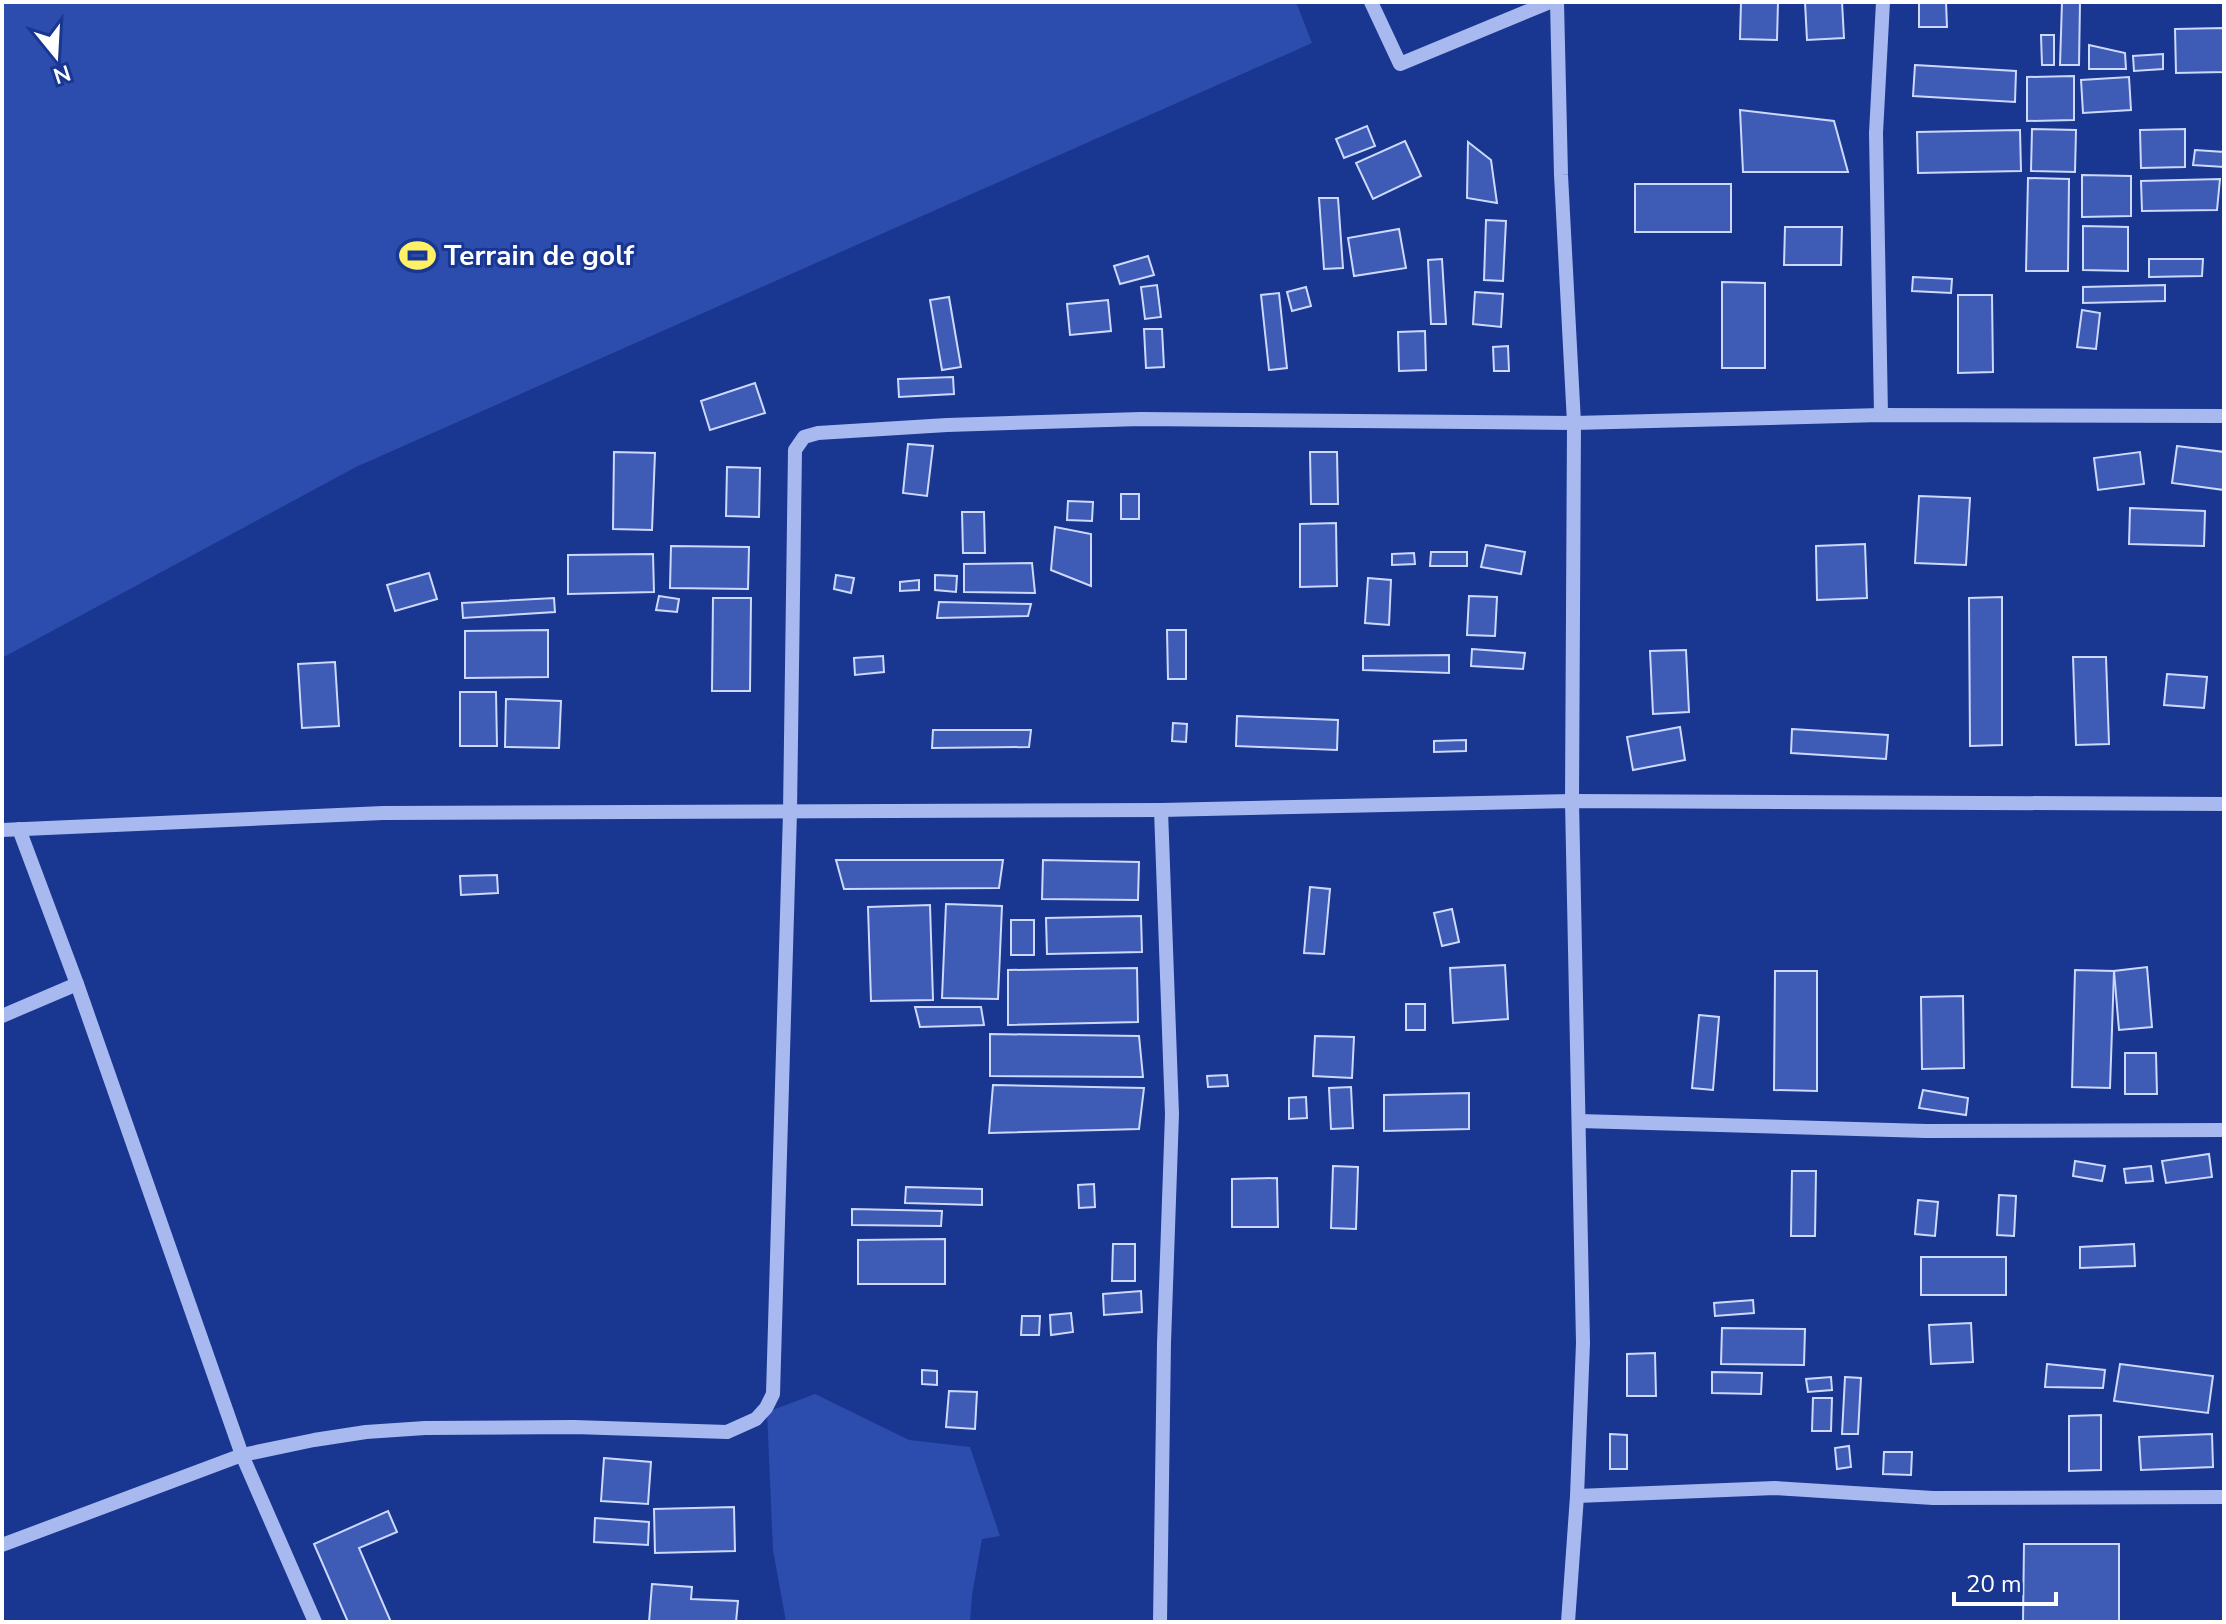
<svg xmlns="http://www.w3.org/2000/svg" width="2226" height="1624" viewBox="0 0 2226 1624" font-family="'Nunito Sans',sans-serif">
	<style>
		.green { fill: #2c4dae }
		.building { fill: #3e5bb6; stroke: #cdd9fb; stroke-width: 2 }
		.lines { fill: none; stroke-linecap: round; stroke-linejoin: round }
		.minor { stroke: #a7b9ef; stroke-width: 14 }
		.labels { text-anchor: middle; stroke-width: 6; stroke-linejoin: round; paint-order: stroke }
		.poi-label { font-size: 28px; font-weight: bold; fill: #fff; stroke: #193690; text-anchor: start }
	</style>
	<rect width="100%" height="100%" fill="#193690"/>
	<!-- green -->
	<g class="green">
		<polygon points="2,2 1296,2 1312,43 356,467 2,658"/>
		<polygon points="815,1394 909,1440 970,1447 1000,1536 982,1539 972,1595 970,1622 786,1622 773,1550 767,1412"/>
	</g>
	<!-- building -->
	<g class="building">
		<polygon points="1741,2 1778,2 1777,40 1740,39"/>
		<polygon points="1805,2 1842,2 1844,38 1807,40"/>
		<polygon points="1919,2 1946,2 1947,27 1919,27"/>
		<polygon points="2062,2 2080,2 2079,65 2060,65"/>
		<polygon points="2224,28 2224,72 2176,73 2175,29"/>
		<polygon points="2041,35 2054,35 2054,65 2042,65"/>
		<polygon points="2089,45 2125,53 2126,69 2089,69"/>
		<polygon points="2163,54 2163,69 2134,71 2133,56"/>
		<polygon points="1915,65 2016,71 2015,102 1913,96"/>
		<polygon points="2074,76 2074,120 2027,121 2027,77"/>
		<polygon points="2129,77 2131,110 2083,113 2081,80"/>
		<polygon points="1740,110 1834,121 1848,172 1743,172"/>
		<polygon points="1367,126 1375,146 1344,158 1336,139"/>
		<polygon points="2032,129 2076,130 2075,172 2031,171"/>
		<polygon points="2185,129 2185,167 2141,168 2140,130"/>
		<polygon points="2020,130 2021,171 1918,173 1917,132"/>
		<polygon points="1405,141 1421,176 1373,199 1356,163"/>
		<polygon points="1468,142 1491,160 1497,203 1467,198"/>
		<polygon points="2195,150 2224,152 2224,167 2193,165"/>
		<polygon points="2082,175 2131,176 2131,216 2082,217"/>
		<polygon points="2028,178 2069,179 2068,271 2026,271"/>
		<polygon points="2220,179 2217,210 2142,211 2141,181"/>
		<rect x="1635" y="184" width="96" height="48"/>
		<polygon points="1319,198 1338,198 1343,268 1324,269"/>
		<polygon points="1486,220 1506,221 1503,281 1484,280"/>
		<polygon points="2083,226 2128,227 2128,271 2083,270"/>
		<polygon points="1785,227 1842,227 1841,265 1784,265"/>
		<polygon points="1399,229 1406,268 1354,276 1348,238"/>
		<polygon points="1148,256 1154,275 1120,284 1114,266"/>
		<polygon points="1442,259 1446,324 1431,324 1428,260"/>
		<polygon points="2149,259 2203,259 2202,276 2149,277"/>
		<polygon points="1913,277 1952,279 1951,293 1912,291"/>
		<polygon points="1722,282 1765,283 1765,368 1722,368"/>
		<polygon points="1157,285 1161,317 1145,319 1141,287"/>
		<polygon points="2165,285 2165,301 2083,303 2083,287"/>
		<polygon points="1306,287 1311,306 1292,311 1287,292"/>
		<polygon points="1475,292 1503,294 1501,327 1473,324"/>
		<polygon points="1279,293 1287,368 1269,370 1261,295"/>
		<polygon points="1958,295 1992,295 1993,372 1958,373"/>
		<polygon points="949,297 961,367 942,370 930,300"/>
		<polygon points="1108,300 1111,331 1070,335 1067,304"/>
		<polygon points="2082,310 2100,313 2096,349 2077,347"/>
		<polygon points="1144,329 1162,329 1164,367 1146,368"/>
		<polygon points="1425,331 1426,370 1399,371 1398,332"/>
		<polygon points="1508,346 1509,371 1494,371 1493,347"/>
		<polygon points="953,377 954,394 899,397 898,379"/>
		<polygon points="755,383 765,413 710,430 701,401"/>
		<polygon points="908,444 933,446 927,496 903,493"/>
		<polygon points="2177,446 2224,452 2224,490 2172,483"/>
		<polygon points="614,452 655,453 652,530 613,529"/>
		<polygon points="1310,452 1337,452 1338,504 1311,504"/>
		<polygon points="2140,452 2144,484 2098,490 2094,458"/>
		<polygon points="727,467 760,468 759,517 726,516"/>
		<rect x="1121" y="494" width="18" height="25"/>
		<polygon points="1919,496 1970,498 1966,565 1915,563"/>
		<polygon points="1068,501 1093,502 1092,521 1067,520"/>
		<polygon points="2130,508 2205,511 2204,546 2129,544"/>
		<polygon points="962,512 984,512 985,553 963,553"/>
		<polygon points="1336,523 1337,586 1300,587 1300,524"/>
		<polygon points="1055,527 1091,534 1091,586 1051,570"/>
		<polygon points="1865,544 1867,598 1817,600 1816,546"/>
		<polygon points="1486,545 1525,552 1521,574 1481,567"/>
		<polygon points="671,546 749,547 748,589 670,588"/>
		<polygon points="1431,552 1467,552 1467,566 1430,566"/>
		<polygon points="1414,553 1415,564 1392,565 1392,554"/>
		<polygon points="653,554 654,592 568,594 568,555"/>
		<polygon points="1032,563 1035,593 964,592 964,564"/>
		<polygon points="429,573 437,599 395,611 387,585"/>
		<polygon points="836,575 854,578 851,593 834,589"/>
		<polygon points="935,575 957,576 956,592 935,590"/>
		<polygon points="1368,578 1391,580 1389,625 1365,623"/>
		<polygon points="919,580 919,590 900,591 900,582"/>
		<polygon points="659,596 679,599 677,612 656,610"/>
		<polygon points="1469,596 1497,597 1495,636 1467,635"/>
		<polygon points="2002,597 2002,745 1970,746 1969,598"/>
		<polygon points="554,598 555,612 463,618 462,603"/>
		<polygon points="713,598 751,598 750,691 712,691"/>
		<polygon points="939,602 1031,604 1028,616 937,618"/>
		<polygon points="548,630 548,677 465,678 465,631"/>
		<polygon points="1167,630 1186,630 1186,679 1168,679"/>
		<polygon points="1472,649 1525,653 1523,669 1471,666"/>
		<polygon points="1686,650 1689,712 1653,714 1650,651"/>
		<polygon points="1449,655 1449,673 1363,670 1363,656"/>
		<polygon points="883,656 884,672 855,675 854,658"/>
		<polygon points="2073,657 2106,657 2109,744 2076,745"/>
		<polygon points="335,662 339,726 302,728 298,664"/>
		<polygon points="2167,674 2207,677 2204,708 2164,705"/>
		<polygon points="460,692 496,692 497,746 460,746"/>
		<polygon points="506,699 561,701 559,748 505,747"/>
		<polygon points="1237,716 1338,720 1337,750 1236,746"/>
		<polygon points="1173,723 1187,724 1186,742 1172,741"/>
		<polygon points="1680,727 1685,760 1633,770 1627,737"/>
		<polygon points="1792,729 1888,735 1886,759 1791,753"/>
		<polygon points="933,730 1031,730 1029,747 932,748"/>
		<polygon points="1466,740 1466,751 1434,752 1434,741"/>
		<polygon points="836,860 1003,860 999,888 844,889"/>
		<polygon points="1043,860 1139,862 1138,900 1042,899"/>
		<polygon points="497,875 498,893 461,895 460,876"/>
		<polygon points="1310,887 1330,889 1324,954 1304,953"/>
		<polygon points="946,904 1002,906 998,999 942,998"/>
		<polygon points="930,905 933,1000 871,1001 868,907"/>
		<polygon points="1452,909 1459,942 1442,946 1434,913"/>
		<polygon points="1141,916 1142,952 1047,954 1046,918"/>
		<rect x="1011" y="920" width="23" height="35"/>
		<polygon points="1505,965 1508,1019 1453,1023 1450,968"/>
		<polygon points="2147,967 2152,1027 2119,1030 2114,971"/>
		<polygon points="1137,968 1138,1022 1008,1025 1008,970"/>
		<polygon points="2075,970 2114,971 2110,1088 2072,1087"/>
		<polygon points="1775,971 1817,971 1817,1091 1774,1090"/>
		<polygon points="1963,996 1964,1068 1922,1069 1921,997"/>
		<rect x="1406" y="1004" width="19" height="26"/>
		<polygon points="915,1007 981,1007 984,1025 920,1027"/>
		<polygon points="1699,1015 1719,1017 1713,1090 1692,1088"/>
		<polygon points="990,1034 1139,1036 1143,1077 990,1076"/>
		<polygon points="1315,1036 1354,1037 1352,1078 1313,1076"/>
		<polygon points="2125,1053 2156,1053 2157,1094 2125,1094"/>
		<polygon points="1227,1075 1228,1086 1208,1087 1207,1076"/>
		<polygon points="993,1085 1144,1088 1139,1129 989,1133"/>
		<polygon points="1351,1087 1353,1128 1331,1129 1329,1088"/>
		<polygon points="1923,1090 1968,1098 1966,1115 1919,1108"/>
		<polygon points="1469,1093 1469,1129 1384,1131 1384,1095"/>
		<polygon points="1306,1097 1307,1118 1289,1119 1289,1098"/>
		<polygon points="2209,1154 2212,1177 2166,1183 2162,1161"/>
		<polygon points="2075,1161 2105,1166 2102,1181 2073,1176"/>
		<polygon points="1333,1166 1358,1167 1356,1229 1331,1228"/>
		<polygon points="2151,1166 2153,1181 2126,1183 2124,1169"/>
		<polygon points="1792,1171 1816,1171 1815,1236 1791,1236"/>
		<polygon points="1277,1178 1278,1227 1232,1227 1232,1179"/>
		<polygon points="1094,1184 1095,1207 1079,1208 1078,1185"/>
		<polygon points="906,1187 982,1189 982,1205 905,1203"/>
		<polygon points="1999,1195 2016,1196 2014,1236 1997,1235"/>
		<polygon points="1918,1200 1938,1202 1935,1236 1915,1234"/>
		<polygon points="852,1209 942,1211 941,1226 852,1225"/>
		<polygon points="945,1239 945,1284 858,1284 858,1240"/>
		<polygon points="1113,1244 1135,1244 1135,1281 1112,1281"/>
		<polygon points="2134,1244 2135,1266 2080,1268 2080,1247"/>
		<rect x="1921" y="1257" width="85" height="38"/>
		<polygon points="1141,1291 1142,1312 1104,1315 1103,1294"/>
		<polygon points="1753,1300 1754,1313 1715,1316 1714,1303"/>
		<polygon points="1071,1313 1073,1332 1051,1335 1050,1315"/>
		<polygon points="1022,1316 1040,1316 1039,1335 1021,1335"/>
		<polygon points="1971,1323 1973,1362 1931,1364 1929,1325"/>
		<polygon points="1722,1328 1805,1329 1804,1365 1721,1364"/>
		<polygon points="1655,1353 1656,1396 1627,1396 1627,1354"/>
		<polygon points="2047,1364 2105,1370 2103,1388 2045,1387"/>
		<polygon points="2120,1364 2213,1376 2208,1413 2114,1401"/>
		<polygon points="922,1370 937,1371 937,1385 922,1384"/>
		<polygon points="1712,1372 1762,1373 1761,1394 1712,1393"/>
		<polygon points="1831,1377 1832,1390 1808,1392 1806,1379"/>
		<polygon points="1845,1377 1861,1378 1858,1434 1842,1434"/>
		<polygon points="949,1391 977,1392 975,1429 946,1427"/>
		<polygon points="1813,1398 1832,1398 1831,1431 1812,1431"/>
		<polygon points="2101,1415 2101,1470 2069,1471 2069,1416"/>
		<polygon points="1610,1434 1627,1435 1627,1469 1610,1469"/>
		<polygon points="2212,1434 2213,1467 2141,1470 2139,1437"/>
		<polygon points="1849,1446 1851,1467 1837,1469 1835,1448"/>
		<polygon points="1884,1452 1912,1452 1911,1475 1883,1474"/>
		<polygon points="604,1458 651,1462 648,1504 601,1501"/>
		<polygon points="734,1507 735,1551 655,1553 654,1509"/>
		<polygon points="388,1511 397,1532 359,1548 391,1622 348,1622 314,1544"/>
		<polygon points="595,1518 649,1522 648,1545 594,1542"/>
		<polygon points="2024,1544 2119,1544 2119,1622 2023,1622"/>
		<polygon points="652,1584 692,1587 691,1599 738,1601 736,1622 649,1622"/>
	</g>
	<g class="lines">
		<!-- minor -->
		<g class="minor">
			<polyline points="1371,2 1400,64 1550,2"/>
			<polyline points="1557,2 1561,175 1574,423 1572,801 1583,1343 1577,1496 1568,1622"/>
			<polyline points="1881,415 1876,133 1883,2"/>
			<polyline points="19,829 77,984 242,1455 315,1622"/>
			<polyline points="2,830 383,813 1161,810 1572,801 2224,804"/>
			<polyline points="2,1016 77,984"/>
			<polyline points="1579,1121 1926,1131 2224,1130"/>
			<polyline points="1577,1496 1775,1488 1933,1498 2224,1497"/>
			<polyline points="2,1545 242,1455 314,1440 366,1432 425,1428 574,1427 727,1432 756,1419 766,1408 773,1394 790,812 795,450 804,437 818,433 947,425 1141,419 1574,423 1881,415 2224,416"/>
			<polyline points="1160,1622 1164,1343 1172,1114 1161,810"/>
		</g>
	</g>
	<!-- icons -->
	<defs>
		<symbol id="stadium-bare" viewBox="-9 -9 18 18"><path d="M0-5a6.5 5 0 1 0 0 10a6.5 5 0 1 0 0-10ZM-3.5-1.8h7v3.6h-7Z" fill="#fff165" stroke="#193690" stroke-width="2.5" paint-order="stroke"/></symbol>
	</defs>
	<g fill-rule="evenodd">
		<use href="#stadium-bare" x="392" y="230" width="51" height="51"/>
	</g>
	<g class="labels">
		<!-- poi labels -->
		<g class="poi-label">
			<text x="444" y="265">Terrain de golf</text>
		</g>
	</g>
	<!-- border -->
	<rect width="2226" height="1624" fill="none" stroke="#ffffff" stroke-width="8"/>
	<!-- north arrow -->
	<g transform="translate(56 56) rotate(162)" stroke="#193690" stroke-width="6" paint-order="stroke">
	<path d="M0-6L14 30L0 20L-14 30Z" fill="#ffffff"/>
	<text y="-12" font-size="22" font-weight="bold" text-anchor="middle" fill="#ffffff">N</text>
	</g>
	<!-- scale -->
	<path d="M1954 1592v12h102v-12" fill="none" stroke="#ffffff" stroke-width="4"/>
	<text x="1966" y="1592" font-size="24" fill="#ffffff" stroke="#193690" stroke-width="6" paint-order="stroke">20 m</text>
</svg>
